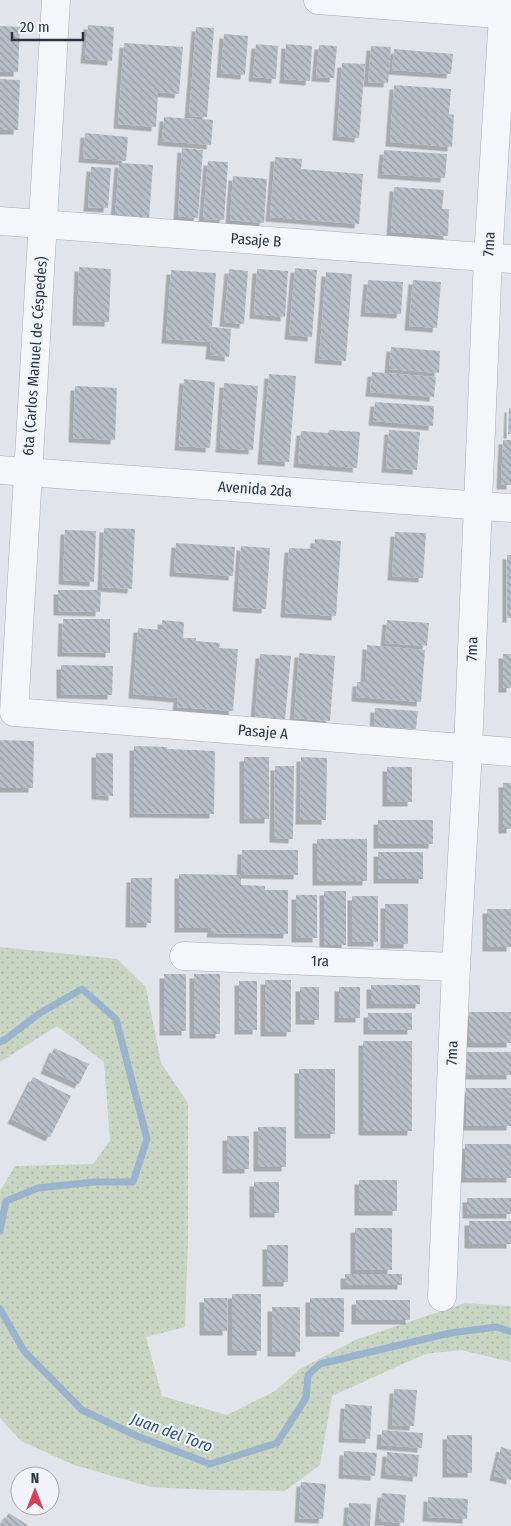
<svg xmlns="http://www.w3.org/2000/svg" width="511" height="1526" viewBox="0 0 511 1526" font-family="'Fira Sans Condensed',sans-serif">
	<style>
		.grass { fill: url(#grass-dots) }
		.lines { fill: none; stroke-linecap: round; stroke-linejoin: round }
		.stream { stroke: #9ab4cd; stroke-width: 7 }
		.building { fill: url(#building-back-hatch); filter: url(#shadow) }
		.minor-casing { stroke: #a6acb6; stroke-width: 29 }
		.minor { stroke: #f5f6f9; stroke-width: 28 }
		.labels { text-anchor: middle; stroke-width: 4; stroke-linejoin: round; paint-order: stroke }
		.street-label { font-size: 15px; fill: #283344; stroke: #f1f4f8 }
		.water-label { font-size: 16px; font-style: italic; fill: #2f537b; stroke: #f1f4f8 }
	</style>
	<defs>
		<pattern id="grass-dots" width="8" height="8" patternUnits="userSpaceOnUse" patternTransform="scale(1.25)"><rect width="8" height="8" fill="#c7d5c2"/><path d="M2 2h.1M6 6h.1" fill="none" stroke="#abb7a8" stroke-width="1.8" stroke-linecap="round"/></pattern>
		<pattern id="building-back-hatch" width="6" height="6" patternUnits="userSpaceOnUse" patternTransform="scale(1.25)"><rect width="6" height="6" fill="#b8bfc9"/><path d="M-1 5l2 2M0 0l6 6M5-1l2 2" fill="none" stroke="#969ca5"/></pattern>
		<filter id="shadow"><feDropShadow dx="-4.5" dy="4.5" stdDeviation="0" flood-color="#0004"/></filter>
	</defs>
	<rect width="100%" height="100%" fill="#e1e5eb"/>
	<!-- grass -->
	<polygon class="grass" points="0,947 117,959 146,987 161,1063 188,1103 188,1240 185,1327 146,1337 162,1396 227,1415 275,1391 300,1369 355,1340 465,1303 511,1306 511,1362 461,1350 425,1354 332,1396 320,1465 285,1491 209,1490 151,1487 74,1465 21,1441 0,1418 0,1191 15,1166 93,1164 110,1141 104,1062 57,1026 0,1062"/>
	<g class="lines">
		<!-- stream -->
		<g class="stream">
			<polyline points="0,1042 6,1039 40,1013 82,989 116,1019 147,1139 133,1182 94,1182 38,1188 6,1201 0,1231"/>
			<polyline points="0,1309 24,1351 82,1410 137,1436 210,1464 277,1443 306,1398 308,1375 320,1364 450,1333 497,1327 511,1332"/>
		</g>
	</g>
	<!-- building -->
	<g class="building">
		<polygon points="88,25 114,27 112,61 85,59"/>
		<polygon points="0,26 20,27 18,72 0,72"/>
		<polygon points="196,27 214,28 207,117 189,116"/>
		<polygon points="224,34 248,36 245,75 221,73"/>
		<polygon points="124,43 183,47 179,94 158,92 156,127 118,124"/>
		<polygon points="256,44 278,46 276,79 253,77"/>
		<polygon points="286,44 312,46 310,81 284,79"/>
		<polygon points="319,45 337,46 334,78 316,77"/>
		<polygon points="371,46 391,47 388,83 368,82"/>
		<polygon points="394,49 453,54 451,74 392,70"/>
		<polygon points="342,63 365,64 359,138 337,136"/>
		<polygon points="0,79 20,80 18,130 0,130"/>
		<polygon points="394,85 451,89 449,114 454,115 452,147 390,142"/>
		<polygon points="164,117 213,120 211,145 162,141"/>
		<polygon points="85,133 128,137 126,161 83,158"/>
		<polygon points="182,148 203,150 198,218 178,216"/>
		<polygon points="384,150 447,154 445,178 382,174"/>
		<polygon points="275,157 302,159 301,169 363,174 359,224 270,217"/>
		<polygon points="208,161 228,162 224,220 203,219"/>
		<polygon points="119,163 153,165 149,218 115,216"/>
		<polygon points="91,167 111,168 108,208 88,207"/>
		<polygon points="233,176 267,179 264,223 230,220"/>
		<polygon points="394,187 444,190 442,209 449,209 448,236 391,232"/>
		<polygon points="79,267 111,269 109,322 77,321"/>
		<polygon points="295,268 317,270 312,337 289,335"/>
		<polygon points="229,269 248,271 244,324 224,322"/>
		<polygon points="257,269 288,271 285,317 254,314"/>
		<polygon points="171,270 216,273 212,327 231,329 229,357 210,355 211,342 166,339"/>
		<polygon points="326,272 352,274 346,361 319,359"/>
		<polygon points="368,280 403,282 401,314 365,312"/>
		<polygon points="413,280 441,282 437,328 409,326"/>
		<polygon points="391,347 440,351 439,373 389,369"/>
		<polygon points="372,372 436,377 434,397 370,392"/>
		<polygon points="269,374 296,376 289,462 262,460"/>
		<polygon points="184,379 215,382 210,448 179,446"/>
		<polygon points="224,383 258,386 253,450 220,448"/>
		<polygon points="75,386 117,388 115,440 73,438"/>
		<polygon points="375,402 434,406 433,426 373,421"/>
		<polygon points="509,408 511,408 511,434 508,434"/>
		<polygon points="329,430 360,432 357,468 298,463 301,431 328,433"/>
		<polygon points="389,430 420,432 417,470 386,468"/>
		<polygon points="503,440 511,440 511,485 501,485"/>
		<polygon points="104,528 135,529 132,589 102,587"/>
		<polygon points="65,530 96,531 94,582 63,580"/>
		<polygon points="395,532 426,533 423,578 392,576"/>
		<polygon points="315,539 341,541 336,616 285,613 289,548 314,549"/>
		<polygon points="176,543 235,547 233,576 174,572"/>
		<polygon points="241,546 270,548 266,609 237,607"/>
		<rect x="507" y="555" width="4" height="63"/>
		<polygon points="58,590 101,590 100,612 58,611"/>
		<polygon points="63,619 110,619 110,653 62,652"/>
		<polygon points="162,620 184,622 183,638 196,638 196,641 220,643 219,648 238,649 233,711 177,707 178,698 133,694 138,628 162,630"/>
		<polygon points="387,620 429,623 427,646 385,643"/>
		<polygon points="367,645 425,650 421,702 356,697 357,682 365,682"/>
		<polygon points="299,653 335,656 330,721 294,718"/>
		<polygon points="260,654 291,656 285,719 255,716"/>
		<rect x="503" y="654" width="8" height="34"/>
		<polygon points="61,665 113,666 112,695 61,694"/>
		<polygon points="375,708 418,711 416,729 374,726"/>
		<polygon points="0,740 34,741 33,788 0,788"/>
		<polygon points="134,746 167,747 167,749 215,751 214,814 134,813"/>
		<polygon points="96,753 113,753 113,796 96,795"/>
		<rect x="244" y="757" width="25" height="62"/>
		<polygon points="301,757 327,758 326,820 300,820"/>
		<polygon points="275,766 294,766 293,839 274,838"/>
		<rect x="387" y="767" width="25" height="35"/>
		<rect x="503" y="783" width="8" height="46"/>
		<rect x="378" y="820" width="55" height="24"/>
		<rect x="317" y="839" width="50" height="42"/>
		<polygon points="242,850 298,850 298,875 241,874"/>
		<rect x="378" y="852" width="45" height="27"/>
		<polygon points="179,874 241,875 241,885 265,886 265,890 288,890 288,934 211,933 212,928 179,928"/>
		<polygon points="131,878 152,878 151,923 130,923"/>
		<rect x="324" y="891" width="22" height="54"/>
		<rect x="296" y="895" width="21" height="43"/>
		<rect x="352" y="896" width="26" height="46"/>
		<rect x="385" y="904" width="23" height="40"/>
		<rect x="487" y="909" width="24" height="38"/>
		<rect x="164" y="974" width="22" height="57"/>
		<rect x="194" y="974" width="26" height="60"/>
		<rect x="265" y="980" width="26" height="52"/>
		<rect x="239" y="981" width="18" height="49"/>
		<rect x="371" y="985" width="49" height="19"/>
		<rect x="300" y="987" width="19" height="33"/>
		<rect x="339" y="987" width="21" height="31"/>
		<rect x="469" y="1012" width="42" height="31"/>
		<rect x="368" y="1013" width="44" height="17"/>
		<rect x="363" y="1041" width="49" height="90"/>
		<polygon points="54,1048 89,1064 79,1084 45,1069"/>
		<rect x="466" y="1052" width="45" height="23"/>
		<rect x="299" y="1069" width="36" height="65"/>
		<polygon points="33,1077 71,1096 50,1137 12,1119"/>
		<rect x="466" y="1088" width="45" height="38"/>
		<rect x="258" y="1127" width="28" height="40"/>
		<rect x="227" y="1136" width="22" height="33"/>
		<rect x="465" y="1144" width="46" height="34"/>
		<rect x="359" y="1180" width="38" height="31"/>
		<rect x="254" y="1182" width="25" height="31"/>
		<rect x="467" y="1198" width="44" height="16"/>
		<rect x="469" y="1221" width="42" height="23"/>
		<rect x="355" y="1228" width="37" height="42"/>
		<rect x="267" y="1245" width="21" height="37"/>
		<rect x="345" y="1274" width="57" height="11"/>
		<rect x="232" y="1294" width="29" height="57"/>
		<rect x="204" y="1298" width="23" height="33"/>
		<rect x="310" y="1298" width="34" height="34"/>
		<rect x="356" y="1300" width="54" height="20"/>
		<rect x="272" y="1307" width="28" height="45"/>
		<polygon points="394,1389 417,1390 414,1426 392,1425"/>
		<polygon points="345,1404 372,1406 370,1439 343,1438"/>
		<polygon points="382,1430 423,1433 422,1448 381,1445"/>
		<rect x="447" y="1435" width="25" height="38"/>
		<polygon points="501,1447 511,1450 511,1480 494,1476"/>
		<polygon points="344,1451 377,1453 375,1476 343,1474"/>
		<polygon points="387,1452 419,1455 417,1477 385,1474"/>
		<polygon points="301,1482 326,1484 323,1519 299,1518"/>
		<polygon points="382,1493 406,1495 404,1523 379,1521"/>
		<polygon points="428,1497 468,1499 467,1519 427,1517"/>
		<polygon points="349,1503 371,1504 370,1526 347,1526"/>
		<polygon points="9,1513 29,1526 0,1526"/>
	</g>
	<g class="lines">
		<defs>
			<g id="minor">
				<polyline points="56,0 14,712 511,752"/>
				<polyline points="318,0 511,15"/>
				<polyline points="0,221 511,259"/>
				<polyline points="0,470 511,508"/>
				<polyline points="184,956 456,967"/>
				<polyline points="442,1297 456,967 468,749 488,258 504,0"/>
			</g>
		</defs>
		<!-- minor casing -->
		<use href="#minor" class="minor-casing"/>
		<!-- minor -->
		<use href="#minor" class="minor"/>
	</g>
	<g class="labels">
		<!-- street labels -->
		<g class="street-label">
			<text transform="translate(256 240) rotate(4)" y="5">Pasaje B</text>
			<text transform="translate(489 244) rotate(-87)" y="5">7ma</text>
			<text transform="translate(35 356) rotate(-86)" y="5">6ta (Carlos Manuel de Céspedes)</text>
			<text transform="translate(255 489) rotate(4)" y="5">Avenida 2da</text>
			<text transform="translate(472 649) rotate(-88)" y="5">7ma</text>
			<text transform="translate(263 732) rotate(5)" y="5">Pasaje A</text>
			<text transform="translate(320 961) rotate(2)" y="5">1ra</text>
			<text transform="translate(452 1053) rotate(-88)" y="5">7ma</text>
		</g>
		<!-- water labels -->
		<g class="water-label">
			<text transform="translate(172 1432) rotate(20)" y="6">Juan del Toro</text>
		</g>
	</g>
	<!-- north arrow -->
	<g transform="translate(35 1491)"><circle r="24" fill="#f1f4f8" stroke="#a1a7b0"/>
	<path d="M0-4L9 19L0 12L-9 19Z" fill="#d83f59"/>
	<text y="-8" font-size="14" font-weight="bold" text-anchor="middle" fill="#283344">N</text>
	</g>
	<!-- scale -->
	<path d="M12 32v8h71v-8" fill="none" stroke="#283344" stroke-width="2.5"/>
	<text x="20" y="32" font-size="15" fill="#283344" stroke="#f1f4f8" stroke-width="4" paint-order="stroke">20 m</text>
</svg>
